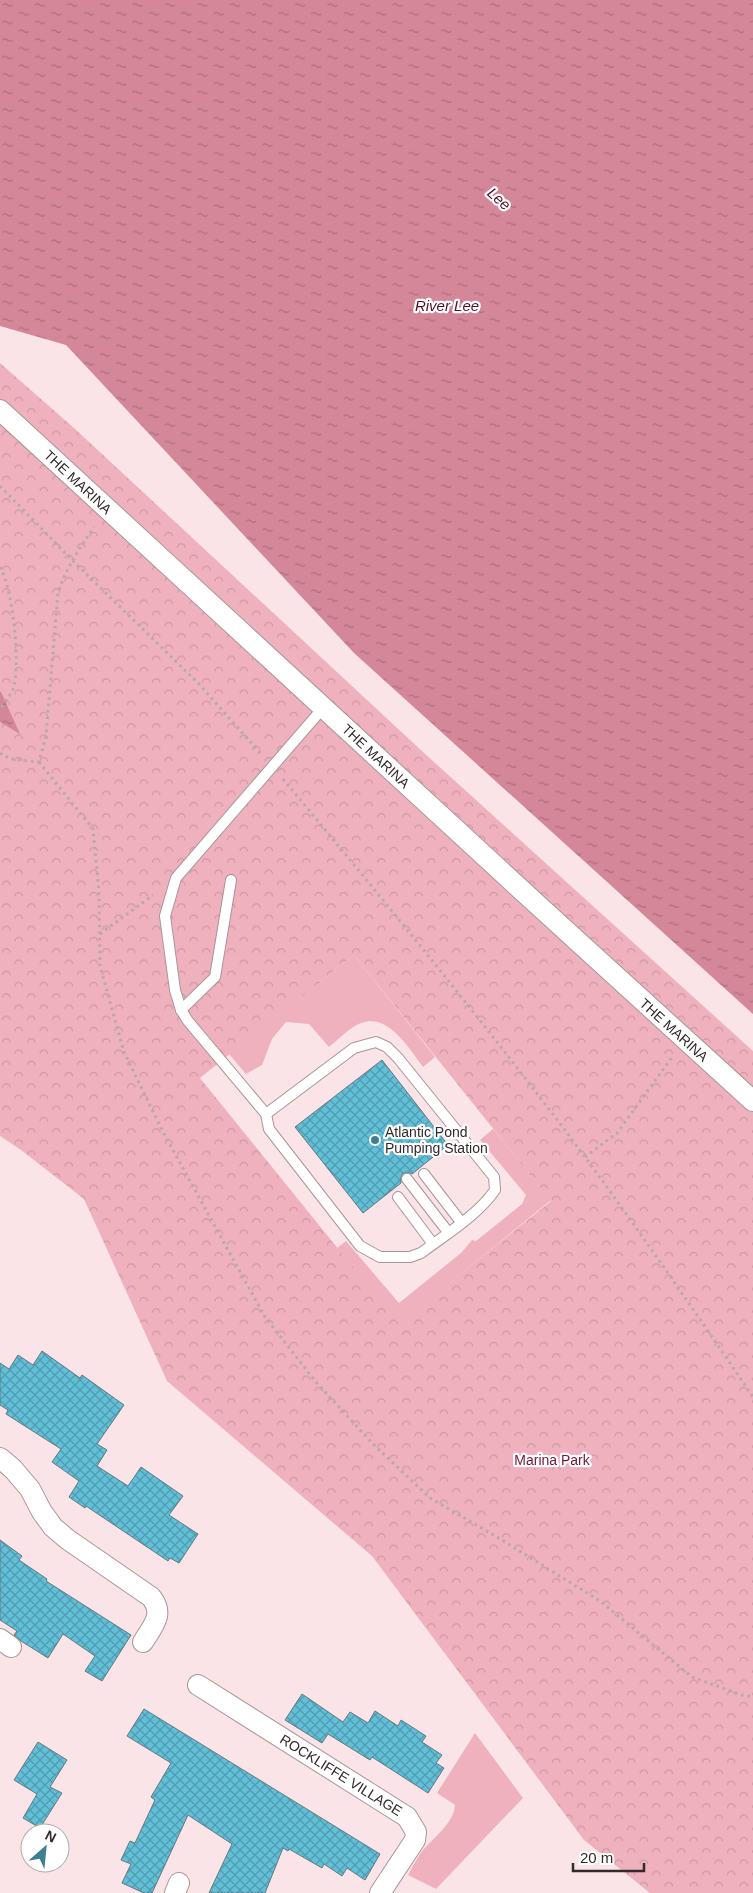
<svg xmlns="http://www.w3.org/2000/svg" width="753" height="1893" viewBox="0 0 753 1893" font-family="Arial,sans-serif">
	<style>
		.grass { fill: #f0b1be }
		.forest { fill: url(#forest-crowns); fill-rule: evenodd }
		.water { fill: url(#water-ripples) }
		.building { fill: url(#building-cross-hatch); stroke: #64787d }
		.lines { fill: none; stroke-linecap: round; stroke-linejoin: round }
		.lane-casing { stroke: #a99599; stroke-width: 12 }
		.street-casing { stroke: #a99599; stroke-width: 22 }
		.path { stroke: #b9a7ab; stroke-width: 3; stroke-dasharray: 2.5 4; stroke-linecap: butt }
		.lane { stroke: #fff; stroke-width: 10 }
		.street { stroke: #fff; stroke-width: 20 }
		.poi-dot { fill: #3e8091; stroke: #fff; stroke-width: 2 }
		.labels { text-anchor: middle; stroke-width: 4.5; stroke-linejoin: round; paint-order: stroke }
		.street-label { font-size: 14px; fill: #332a2c; stroke: #fff }
		.poi-label { font-size: 14px; fill: #332a2c; stroke: #fff; text-anchor: start }
		.park-label { font-size: 14px; fill: #711737; stroke: #fff }
		.water-label { font-size: 15px; font-style: italic; fill: #520e26; stroke: #fff }
	</style>
	<defs>
		<pattern id="forest-crowns" width="20" height="18" patternUnits="userSpaceOnUse" patternTransform="scale(1.25)"><rect width="20" height="18" fill="#f0b1be"/><path d="M2 6a3 3 0 1 1 6 0M12 15a3 3 0 1 1 6 0" fill="none" stroke="#ce98a3"/></pattern>
		<pattern id="water-ripples" width="26" height="14" patternUnits="userSpaceOnUse" patternTransform="scale(1.25)"><rect width="26" height="14" fill="#d38798"/><path d="M2 4q2-2 4 0t4 0M15 11q2-2 4 0t4 0" fill="none" stroke="#ac6f7c"/></pattern>
		<pattern id="building-cross-hatch" width="8" height="8" patternUnits="userSpaceOnUse" patternTransform="scale(1.25)"><rect width="8" height="8" fill="#62bfd8"/><path d="M0 0l8 8M0 8l8-8" fill="none" stroke="#519baf"/></pattern>
	</defs>
	<rect width="100%" height="100%" fill="#fae4e8"/>
	<!-- grass -->
	<g class="grass">
		<path d="M 354,955 L 435,1057 L 423,1067 C 409,1049 389,1013 361,1023 C 350,1027 339,1039 329,1047 L 309,1024 L 286,1022 L 272,1039 L 262,1065 L 246,1074 L 229,1054 Z"/>
		<polygon points="493,1129 551,1200 399,1325 337,1248 346,1241 399,1303 461,1253 472,1240 476,1241 522,1204 526,1195 480,1140"/>
		<path d="M 475,1733 L 523,1798 L 436,1889 L 408,1875 C 412,1868 416,1860 420,1854 C 431,1839 454,1824 455,1805 L 437,1793 Z"/>
	</g>
	<!-- forest -->
	<path class="forest" d="M 0,363 L 74,428 L 423,752 L 753,1051 L 753,1893 L 650,1893 L 584,1840 L 372,1556 L 167,1381 L 84,1199 L 21,1150 L 0,1136 ZM 354,955 L 551,1201 L 399,1324 L 200,1078 Z"/>
	<!-- water -->
	<g class="water">
		<polygon points="0,0 753,0 753,1014 354,653 66,345 0,326"/>
		<polygon points="0,691 2,694 20,734 0,722"/>
	</g>
	<!-- building -->
	<g class="building">
		<polygon points="382,1060 448,1145 412,1174 407,1172 402,1174 401,1177 401,1183 363,1213 295,1127"/>
		<polygon points="42,1351 80,1378 82,1375 124,1405 97,1444 107,1450 97,1466 128,1486 141,1467 183,1496 169,1515 198,1534 179,1563 170,1558 168,1561 86,1506 85,1508 69,1497 79,1481 52,1462 61,1449 6,1414 8,1410 0,1405 0,1363 9,1369 18,1355 33,1365"/>
		<polygon points="0,1540 22,1556 19,1560 47,1579 46,1581 131,1635 102,1681 85,1671 95,1656 63,1634 48,1658 21,1641 14,1635 17,1631 0,1620"/>
		<polygon points="302,1694 343,1722 350,1712 368,1723 375,1711 398,1726 401,1720 426,1736 422,1742 442,1755 436,1763 444,1768 428,1793 372,1757 370,1760 328,1734 322,1743 285,1720"/>
		<polygon points="144,1709 380,1854 365,1880 347,1868 342,1876 324,1864 322,1868 289,1849 288,1851 283,1848 265,1893 209,1893 232,1844 188,1815 152,1893 144,1893 122,1883 131,1864 121,1860 130,1841 135,1843 155,1800 151,1797 171,1763 127,1736"/>
		<polygon points="38,1742 67,1760 50,1787 62,1793 40,1828 23,1818 37,1794 14,1780"/>
	</g>
	<g class="lines">
		<defs>
			<g id="lane">
				<polyline points="181,1010 215,977 231,880"/>
				<path d="M 266,1114 L 354,1048 L 376,1042 L 387,1047 L 398,1058 L 494,1177 L 495,1190 C 478,1215 445,1235 421,1253 L 410,1257 L 380,1257 L 360,1246 L 269,1129 L 266,1114 L 188,1021 L 181,1010 L 175,990 L 165,916 L 176,878 L 323,708"/>
				<polyline points="424,1174 461,1222"/>
				<polyline points="407,1179 448,1232"/>
				<polyline points="398,1197 433,1244"/>
			</g>
			<g id="street">
				<polyline points="0,410 540,907 753,1101"/>
				<path d="M 0,1458 L 13,1469 L 30,1489 L 42,1512 L 53,1527 L 67,1539 L 151,1597 C 165,1614 153,1626 143,1642"/>
				<polyline points="0,1639 11,1647"/>
				<polyline points="198,1685 407,1817 416,1832 415,1840 380,1893"/>
				<polyline points="175,1893 179,1883"/>
			</g>
		</defs>
		<!-- lane casing -->
		<use href="#lane" class="lane-casing"/>
		<!-- street casing -->
		<use href="#street" class="street-casing"/>
		<!-- path -->
		<g class="path">
			<polyline points="0,486 72,560 199,684 261,754"/>
			<path d="M 0,567 C 13,589 21,665 13,689 C 10,696 4,703 0,709"/>
			<path d="M 0,753 L 11,759 L 39,762 L 46,736 L 58,593 C 66,568 80,548 94,527"/>
			<polyline points="39,762 93,829 99,892 100,966 124,1052 163,1132 265,1317 316,1382 372,1443 430,1498 497,1537 600,1601 692,1677 742,1695 753,1697"/>
			<path d="M 283,779 C 386,903 489,1028 585,1157 C 643,1236 698,1316 753,1397"/>
			<polyline points="100,934 153,895"/>
			<polyline points="585,1157 617,1133 673,1056"/>
		</g>
		<!-- lane -->
		<use href="#lane" class="lane"/>
		<!-- street -->
		<use href="#street" class="street"/>
	</g>
	<!-- markers -->
	<circle class="poi-dot" cx="375" cy="1140" r="5"/>
	<g class="labels">
		<!-- street labels -->
		<g class="street-label">
			<text transform="translate(78 482) rotate(43)" y="5">THE MARINA</text>
			<text transform="translate(376 756) rotate(43)" y="5">THE MARINA</text>
			<text transform="translate(674 1030) rotate(42)" y="5">THE MARINA</text>
			<text transform="translate(341 1775) rotate(32)" y="5">ROCKLIFFE VILLAGE</text>
		</g>
		<!-- poi labels -->
		<g class="poi-label">
			<text x="385" y="1137">Atlantic Pond<tspan x="385" dy="16">Pumping Station</tspan></text>
		</g>
		<!-- park labels -->
		<g class="park-label">
			<text x="552" y="1465">Marina Park</text>
		</g>
		<!-- water labels -->
		<g class="water-label">
			<text transform="translate(499 199) rotate(41)" y="5">Lee</text>
			<text x="447" y="311">River Lee</text>
		</g>
	</g>
	<!-- north arrow -->
	<g transform="translate(45 1848) rotate(27)"><circle r="24" fill="#ffffff" stroke="#adaaab"/>
	<path d="M0-4L9 19L0 12L-9 19Z" fill="#3e8091"/>
	<text y="-8" font-size="14" font-weight="bold" text-anchor="middle" fill="#332a2c">N</text>
	</g>
	<!-- scale -->
	<path d="M573 1863v8h71v-8" fill="none" stroke="#332a2c" stroke-width="2.5"/>
	<text x="580" y="1863" font-size="15" fill="#332a2c" stroke="#ffffff" stroke-width="4" paint-order="stroke">20 m</text>
</svg>
